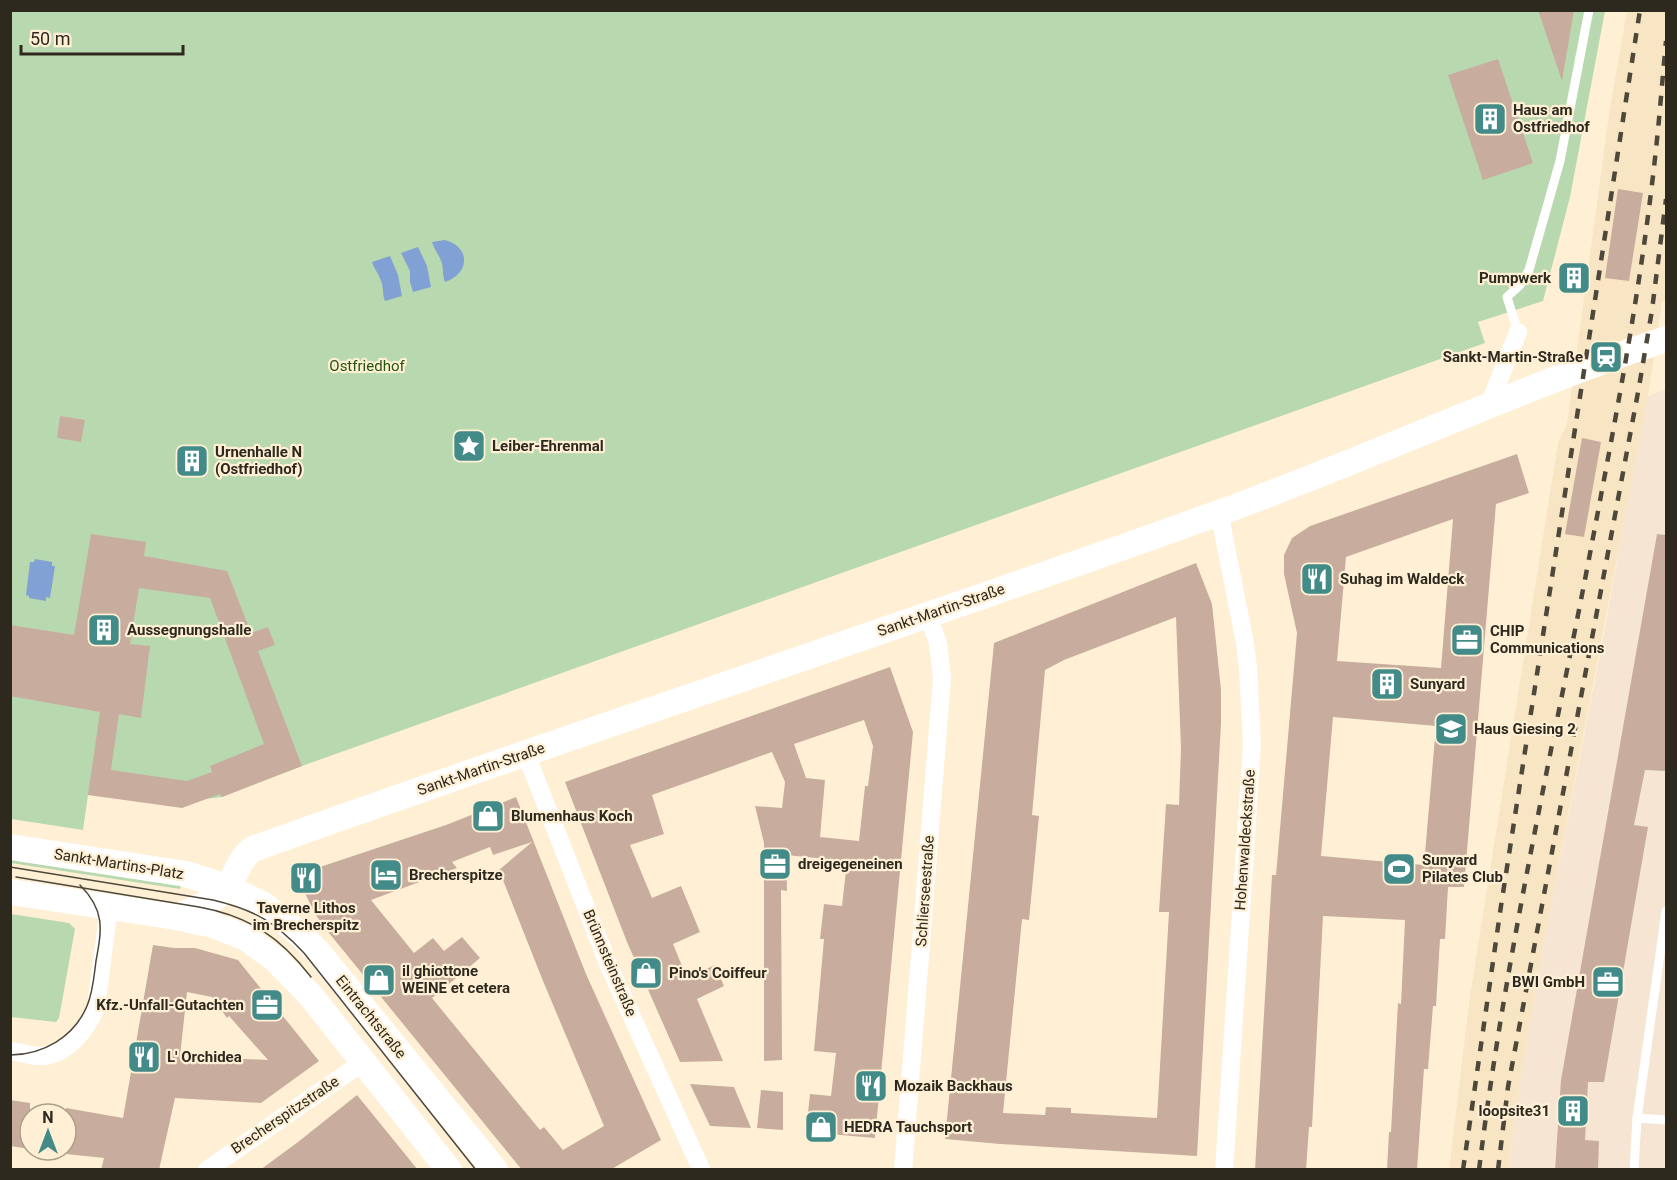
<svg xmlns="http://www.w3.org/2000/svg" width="1677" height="1180" viewBox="0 0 1677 1180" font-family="Roboto,sans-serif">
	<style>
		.commercial { fill: #f6e5d3 }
		.built { fill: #f8e5c4 }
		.green { fill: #b8d8af }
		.water { fill: #81a1d4 }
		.building { fill: #c8ad9e; fill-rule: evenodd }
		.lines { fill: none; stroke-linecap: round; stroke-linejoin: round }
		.lane { stroke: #fff; stroke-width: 9 }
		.street { stroke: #fff; stroke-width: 18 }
		.secondary { stroke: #fff; stroke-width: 26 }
		.tram { stroke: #4e483b; stroke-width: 1.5 }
		.rail { stroke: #4e483b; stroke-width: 4.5; stroke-dasharray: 10 10; stroke-linecap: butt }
		.labels { text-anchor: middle; stroke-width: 4.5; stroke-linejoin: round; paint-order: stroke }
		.poi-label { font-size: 15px; font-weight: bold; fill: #2e291f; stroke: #fff0d5; text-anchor: start }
		.park-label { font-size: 15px; fill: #21540d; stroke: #fff0d5 }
		.street-label { font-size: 15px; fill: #2e291f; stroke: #fff0d5 }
	</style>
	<rect width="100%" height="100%" fill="#fff0d5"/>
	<!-- commercial -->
	<polygon class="commercial" points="1666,389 1666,1169 1508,1170 1519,1088 1546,931 1607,618 1638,441 1648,396"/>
	<!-- built -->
	<polygon class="built" points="1627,11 1666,11 1666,301 1662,302 1648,396 1546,931 1519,1088 1508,1169 1449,1170 1470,996 1558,443 1567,424 1609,114"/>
	<!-- green -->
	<g class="green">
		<polygon points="11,11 1605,11 1570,197 1543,301 1478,322 1485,343 302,766 222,797 206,799 88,795 83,830 11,819"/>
		<polygon points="10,857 181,885 180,889 11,863"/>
		<polygon points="11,914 69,923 75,929 59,1018 56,1022 11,1017"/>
	</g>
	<!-- water -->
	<g class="water">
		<path d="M 445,240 C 471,247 470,274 445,282 C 442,274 444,267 441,261 C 439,254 434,250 432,242 Z"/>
		<polygon points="418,247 427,266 431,287 413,292 410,282 410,271 401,253"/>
		<path d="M 390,256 L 398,275 L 402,296 L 385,301 C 382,294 384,288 381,281 C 379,274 374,269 372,262 Z"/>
		<polygon points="35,559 52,562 52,566 55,566 50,598 46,597 46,601 29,598 29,596 26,595 30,562 34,562"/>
	</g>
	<!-- building -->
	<g class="building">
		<polygon points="1538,10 1574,10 1562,81"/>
		<polygon points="1498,59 1533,163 1483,180 1448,75"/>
		<polygon points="1618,189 1643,193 1629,281 1605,278"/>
		<polygon points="60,416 85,420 81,442 57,438"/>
		<polygon points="1582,438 1601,442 1584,537 1565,534"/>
		<polygon points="181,446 207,450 203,476 177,472"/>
		<path d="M 1517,454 L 1529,493 L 1496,504 L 1464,887 L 1448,887 L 1445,939 L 1440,939 L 1436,1006 L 1433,1006 L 1428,1069 L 1424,1069 L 1417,1170 L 1387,1170 L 1389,1132 L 1391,1132 L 1398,1003 L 1401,1004 L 1405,920 L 1323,916 L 1312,1127 L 1309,1127 L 1306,1170 L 1255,1170 L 1272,875 L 1276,875 L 1297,633 L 1284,574 L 1284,555 L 1292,538 L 1310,526 ZM 1453,519 L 1441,668 L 1337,661 L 1346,557 ZM 1333,717 L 1436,726 L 1424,865 L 1321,856 Z"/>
		<path d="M 91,534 L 146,542 L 144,556 L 227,571 L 251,633 L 268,627 L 275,645 L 258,651 L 302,766 L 222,797 L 220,794 L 182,808 L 88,795 L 100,712 L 10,696 L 10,625 L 74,635 ZM 139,588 L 210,598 L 264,744 L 210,766 L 212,772 L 187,781 L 111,770 L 119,714 L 141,718 L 150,646 L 130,644 Z"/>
		<polygon points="1657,534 1666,535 1666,763 1665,771 1645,770 1634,825 1648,827 1604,1082 1588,1082 1585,1140 1599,1141 1598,1170 1555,1170 1561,1080"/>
		<path d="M 1196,563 L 1212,604 L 1221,690 L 1221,724 L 1197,1156 L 1000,1144 L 945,1139 L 994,643 ZM 1176,617 L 1181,748 L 1179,805 L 1166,804 L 1159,912 L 1169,912 L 1157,1118 L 1071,1113 L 1071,1108 L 1046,1107 L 1045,1115 L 1003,1113 L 1022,919 L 1029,920 L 1039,816 L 1032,815 L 1045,670 L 1064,660 Z"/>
		<path d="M 890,667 L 913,732 L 875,1138 L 806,1132 L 810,1094 L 831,1096 L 836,1053 L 814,1051 L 824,939 L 820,939 L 824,904 L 842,906 L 847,861 L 786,855 L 787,891 L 781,890 L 782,1060 L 764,1061 L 764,843 L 755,806 L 782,808 L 785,782 L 772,752 L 652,795 L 664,834 L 630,845 L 652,898 L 681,886 L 700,932 L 673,944 L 687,978 L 715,965 L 724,986 L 697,999 L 723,1061 L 680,1062 L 627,942 L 565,782 ZM 864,720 L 873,746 L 868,786 L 865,786 L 859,841 L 820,837 L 825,780 L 806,778 L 794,744 Z"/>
		<path d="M 516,797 L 586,974 L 661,1140 L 610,1170 L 522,1170 L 329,933 L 315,914 L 302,887 L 296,879 L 297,871 L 304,868 L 311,870 L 446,825 ZM 532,842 L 499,870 L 543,981 L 604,1126 L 563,1150 L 544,1127 L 540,1130 L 432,998 L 480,958 L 462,937 L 444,951 L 433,938 L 414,953 L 371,900 L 457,868 L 452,862 L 490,847 L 493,855 Z"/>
		<path d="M 153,945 L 174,948 L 195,948 L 238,960 L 319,1061 L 261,1103 L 175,1098 L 159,1170 L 101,1170 L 104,1158 L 66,1154 L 66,1108 L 123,1118 ZM 187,992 L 212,997 L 227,1018 L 229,1016 L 268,1060 L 180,1056 Z"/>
		<polygon points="690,1084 734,1087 751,1128 710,1126"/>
		<polygon points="761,1090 783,1092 783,1130 757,1128"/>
		<polygon points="357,1095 418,1170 260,1170 298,1142"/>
		<polygon points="10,1100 30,1103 30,1149 10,1146"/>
	</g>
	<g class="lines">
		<!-- lane -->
		<g class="lane">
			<polyline points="1518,332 1507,297 1520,285 1529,270 1560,161 1589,10"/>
			<polyline points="1637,1118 1666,1120"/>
			<polyline points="1634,1170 1637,1118 1666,911"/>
		</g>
		<!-- street -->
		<g class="street">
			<polyline points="1489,405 1518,332"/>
			<polyline points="1219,512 1245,643 1248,668 1252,744 1224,1170"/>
			<polyline points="526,754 609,966 701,1169"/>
			<path d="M 10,1051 C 20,1052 33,1057 43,1056 C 68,1054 88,1028 96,1007 L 109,907"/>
			<polyline points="207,1170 363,1062"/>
			<polyline points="903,1170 942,678 938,643 928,615"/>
		</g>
		<!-- secondary -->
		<g class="secondary">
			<polyline points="10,847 186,874 227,887 264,905 302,936 318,952 495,1170"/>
			<polyline points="10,892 176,917 213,925 246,938 275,959 310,995 449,1170"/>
			<path d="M 176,917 C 194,909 214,903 226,888 C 237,875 239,858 253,849 C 573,734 896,629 1216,514 C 1368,459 1514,390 1666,339"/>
		</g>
		<!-- tram -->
		<g class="tram">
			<path d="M 10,867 L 213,900 C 255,910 275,922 304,953 L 476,1170"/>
			<path d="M 16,877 L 199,907 C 249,916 280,937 311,977"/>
			<path d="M 10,1055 C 43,1055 74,1037 87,1006 C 93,992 94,976 96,961 C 102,929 105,910 80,885"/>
		</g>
		<!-- rail -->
		<g class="rail">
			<polyline points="1463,1170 1501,906 1640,10"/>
			<path d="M 1479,1170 C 1504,966 1549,765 1588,564 C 1613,432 1639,300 1654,167 C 1659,125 1662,83 1666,41"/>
			<polyline points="1498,1170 1508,1087 1639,387 1652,310 1666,199"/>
		</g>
	</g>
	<!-- icons -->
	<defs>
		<symbol id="building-square" viewBox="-11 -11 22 22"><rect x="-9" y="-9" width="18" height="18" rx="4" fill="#438b88" stroke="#fff0d5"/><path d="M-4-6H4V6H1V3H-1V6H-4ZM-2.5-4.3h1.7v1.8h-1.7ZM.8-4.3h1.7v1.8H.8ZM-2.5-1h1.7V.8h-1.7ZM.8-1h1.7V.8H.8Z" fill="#fff"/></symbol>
		<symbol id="station-square" viewBox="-11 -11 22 22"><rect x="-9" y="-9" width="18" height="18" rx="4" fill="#438b88" stroke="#fff0d5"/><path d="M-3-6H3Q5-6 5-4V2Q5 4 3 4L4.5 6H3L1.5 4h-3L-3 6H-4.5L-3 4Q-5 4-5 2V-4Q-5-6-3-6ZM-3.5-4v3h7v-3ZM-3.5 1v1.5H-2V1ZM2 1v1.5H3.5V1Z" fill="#fff"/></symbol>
		<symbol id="sight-square" viewBox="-11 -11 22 22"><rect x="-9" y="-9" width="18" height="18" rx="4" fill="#438b88" stroke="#fff0d5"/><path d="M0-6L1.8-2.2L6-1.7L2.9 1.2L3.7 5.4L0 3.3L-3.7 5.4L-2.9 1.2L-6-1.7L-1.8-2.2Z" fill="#fff"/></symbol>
		<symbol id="restaurant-square" viewBox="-11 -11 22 22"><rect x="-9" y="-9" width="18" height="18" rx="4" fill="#438b88" stroke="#fff0d5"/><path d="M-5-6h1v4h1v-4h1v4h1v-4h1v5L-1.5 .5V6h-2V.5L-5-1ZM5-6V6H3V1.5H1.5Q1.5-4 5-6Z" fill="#fff"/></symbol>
		<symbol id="office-square" viewBox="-11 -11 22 22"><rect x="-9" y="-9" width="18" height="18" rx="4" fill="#438b88" stroke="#fff0d5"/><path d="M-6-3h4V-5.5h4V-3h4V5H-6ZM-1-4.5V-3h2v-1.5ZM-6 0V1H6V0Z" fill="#fff"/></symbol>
		<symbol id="school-square" viewBox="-11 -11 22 22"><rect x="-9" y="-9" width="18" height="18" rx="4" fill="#438b88" stroke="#fff0d5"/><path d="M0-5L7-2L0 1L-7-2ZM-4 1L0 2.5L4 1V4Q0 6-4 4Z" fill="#fff"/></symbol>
		<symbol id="shop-square" viewBox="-11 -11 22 22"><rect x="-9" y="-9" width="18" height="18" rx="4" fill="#438b88" stroke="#fff0d5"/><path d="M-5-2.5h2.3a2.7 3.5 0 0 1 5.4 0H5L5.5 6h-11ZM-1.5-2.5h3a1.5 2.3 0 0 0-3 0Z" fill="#fff"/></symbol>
		<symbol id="stadium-square" viewBox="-11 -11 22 22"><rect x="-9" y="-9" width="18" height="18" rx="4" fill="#438b88" stroke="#fff0d5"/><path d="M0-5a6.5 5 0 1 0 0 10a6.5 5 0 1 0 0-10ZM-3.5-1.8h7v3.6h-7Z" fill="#fff"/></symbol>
		<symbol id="hotel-square" viewBox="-11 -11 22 22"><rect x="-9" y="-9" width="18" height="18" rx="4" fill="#438b88" stroke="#fff0d5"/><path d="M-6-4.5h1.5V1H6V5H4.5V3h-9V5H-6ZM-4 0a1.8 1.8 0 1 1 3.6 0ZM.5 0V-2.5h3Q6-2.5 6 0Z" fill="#fff"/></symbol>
	</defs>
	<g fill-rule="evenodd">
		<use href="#building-square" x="1471" y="100" width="38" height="38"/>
		<use href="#building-square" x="1555" y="259" width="38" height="38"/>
		<use href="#station-square" x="1587" y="338" width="38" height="38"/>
		<use href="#sight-square" x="450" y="427" width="38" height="38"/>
		<use href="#building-square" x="173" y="442" width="38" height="38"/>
		<use href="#restaurant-square" x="1298" y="560" width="38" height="38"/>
		<use href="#building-square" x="85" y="611" width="38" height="38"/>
		<use href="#office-square" x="1448" y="621" width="38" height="38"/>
		<use href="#building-square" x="1368" y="665" width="38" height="38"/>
		<use href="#school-square" x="1432" y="710" width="38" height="38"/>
		<use href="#shop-square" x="469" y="797" width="38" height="38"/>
		<use href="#office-square" x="756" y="845" width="38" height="38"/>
		<use href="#stadium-square" x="1380" y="850" width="38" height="38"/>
		<use href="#hotel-square" x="367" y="856" width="38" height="38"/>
		<use href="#restaurant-square" x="287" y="859" width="38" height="38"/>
		<use href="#shop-square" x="627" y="954" width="38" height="38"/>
		<use href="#shop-square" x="360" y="961" width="38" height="38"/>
		<use href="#office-square" x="1589" y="963" width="38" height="38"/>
		<use href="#office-square" x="248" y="986" width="38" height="38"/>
		<use href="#restaurant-square" x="125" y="1038" width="38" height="38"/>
		<use href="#restaurant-square" x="852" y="1067" width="38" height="38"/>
		<use href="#building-square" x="1554" y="1092" width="38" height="38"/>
		<use href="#shop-square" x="802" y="1108" width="38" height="38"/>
	</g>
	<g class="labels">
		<!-- poi labels -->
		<g class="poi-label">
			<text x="1513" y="115">Haus am<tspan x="1513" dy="17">Ostfriedhof</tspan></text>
			<text x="1551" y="283" text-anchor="end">Pumpwerk</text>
			<text x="1583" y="362" text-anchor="end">Sankt-Martin-Straße</text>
			<text x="492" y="451">Leiber-Ehrenmal</text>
			<text x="215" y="457">Urnenhalle N<tspan x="215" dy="17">(Ostfriedhof)</tspan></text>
			<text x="1340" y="584">Suhag im Waldeck</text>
			<text x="127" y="635">Aussegnungshalle</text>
			<text x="1490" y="636">CHIP<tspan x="1490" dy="17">Communications</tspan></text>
			<text x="1410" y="689">Sunyard</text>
			<text x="1474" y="734">Haus Giesing 2</text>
			<text x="511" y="821">Blumenhaus Koch</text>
			<text x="1422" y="865">Sunyard<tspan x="1422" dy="17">Pilates Club</tspan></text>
			<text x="798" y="869">dreigegeneinen</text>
			<text x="409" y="880">Brecherspitze</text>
			<text x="306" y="913" text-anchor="middle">Taverne Lithos<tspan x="306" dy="17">im Brecherspitz</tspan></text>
			<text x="402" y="976">il ghiottone<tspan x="402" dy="17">WEINE et cetera</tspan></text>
			<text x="669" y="978">Pino's Coiffeur</text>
			<text x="1585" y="987" text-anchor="end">BWI GmbH</text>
			<text x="244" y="1010" text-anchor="end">Kfz.-Unfall-Gutachten</text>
			<text x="167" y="1062">L' Orchidea</text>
			<text x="894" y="1091">Mozaik Backhaus</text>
			<text x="1550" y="1116" text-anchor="end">loopsite31</text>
			<text x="844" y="1132">HEDRA Tauchsport</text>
		</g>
		<!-- park labels -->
		<g class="park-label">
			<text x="367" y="371">Ostfriedhof</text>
		</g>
		<!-- street labels -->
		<g class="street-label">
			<text transform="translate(941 610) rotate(-19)" y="5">Sankt-Martin-Straße</text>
			<text transform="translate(481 769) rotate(-19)" y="5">Sankt-Martin-Straße</text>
			<text transform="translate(1245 840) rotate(-86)" y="5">Hohenwaldeckstraße</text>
			<text transform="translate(119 864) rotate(9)" y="5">Sankt-Martins-Platz</text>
			<text transform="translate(925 891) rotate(-86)" y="5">Schlierseestraße</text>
			<text transform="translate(610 963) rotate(67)" y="5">Brünnsteinstraße</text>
			<text transform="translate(371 1017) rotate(51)" y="5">Eintrachtstraße</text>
			<text transform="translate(285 1115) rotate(-34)" y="5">Brecherspitzstraße</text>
		</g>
	</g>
	<!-- border -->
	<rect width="1677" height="1180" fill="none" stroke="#2e291f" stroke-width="24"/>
	<!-- north arrow -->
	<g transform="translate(48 1132)"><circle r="28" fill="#fff0d5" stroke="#aba08c" stroke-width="1.5"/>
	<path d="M0-4.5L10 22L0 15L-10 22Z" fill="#438b88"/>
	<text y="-9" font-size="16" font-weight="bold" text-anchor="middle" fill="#2e291f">N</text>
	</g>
	<!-- scale -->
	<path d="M21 45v9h162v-9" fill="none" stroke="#2e291f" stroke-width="3"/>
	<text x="30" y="45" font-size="18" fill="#2e291f" stroke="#fff0d5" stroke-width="4.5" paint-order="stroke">50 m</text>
</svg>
